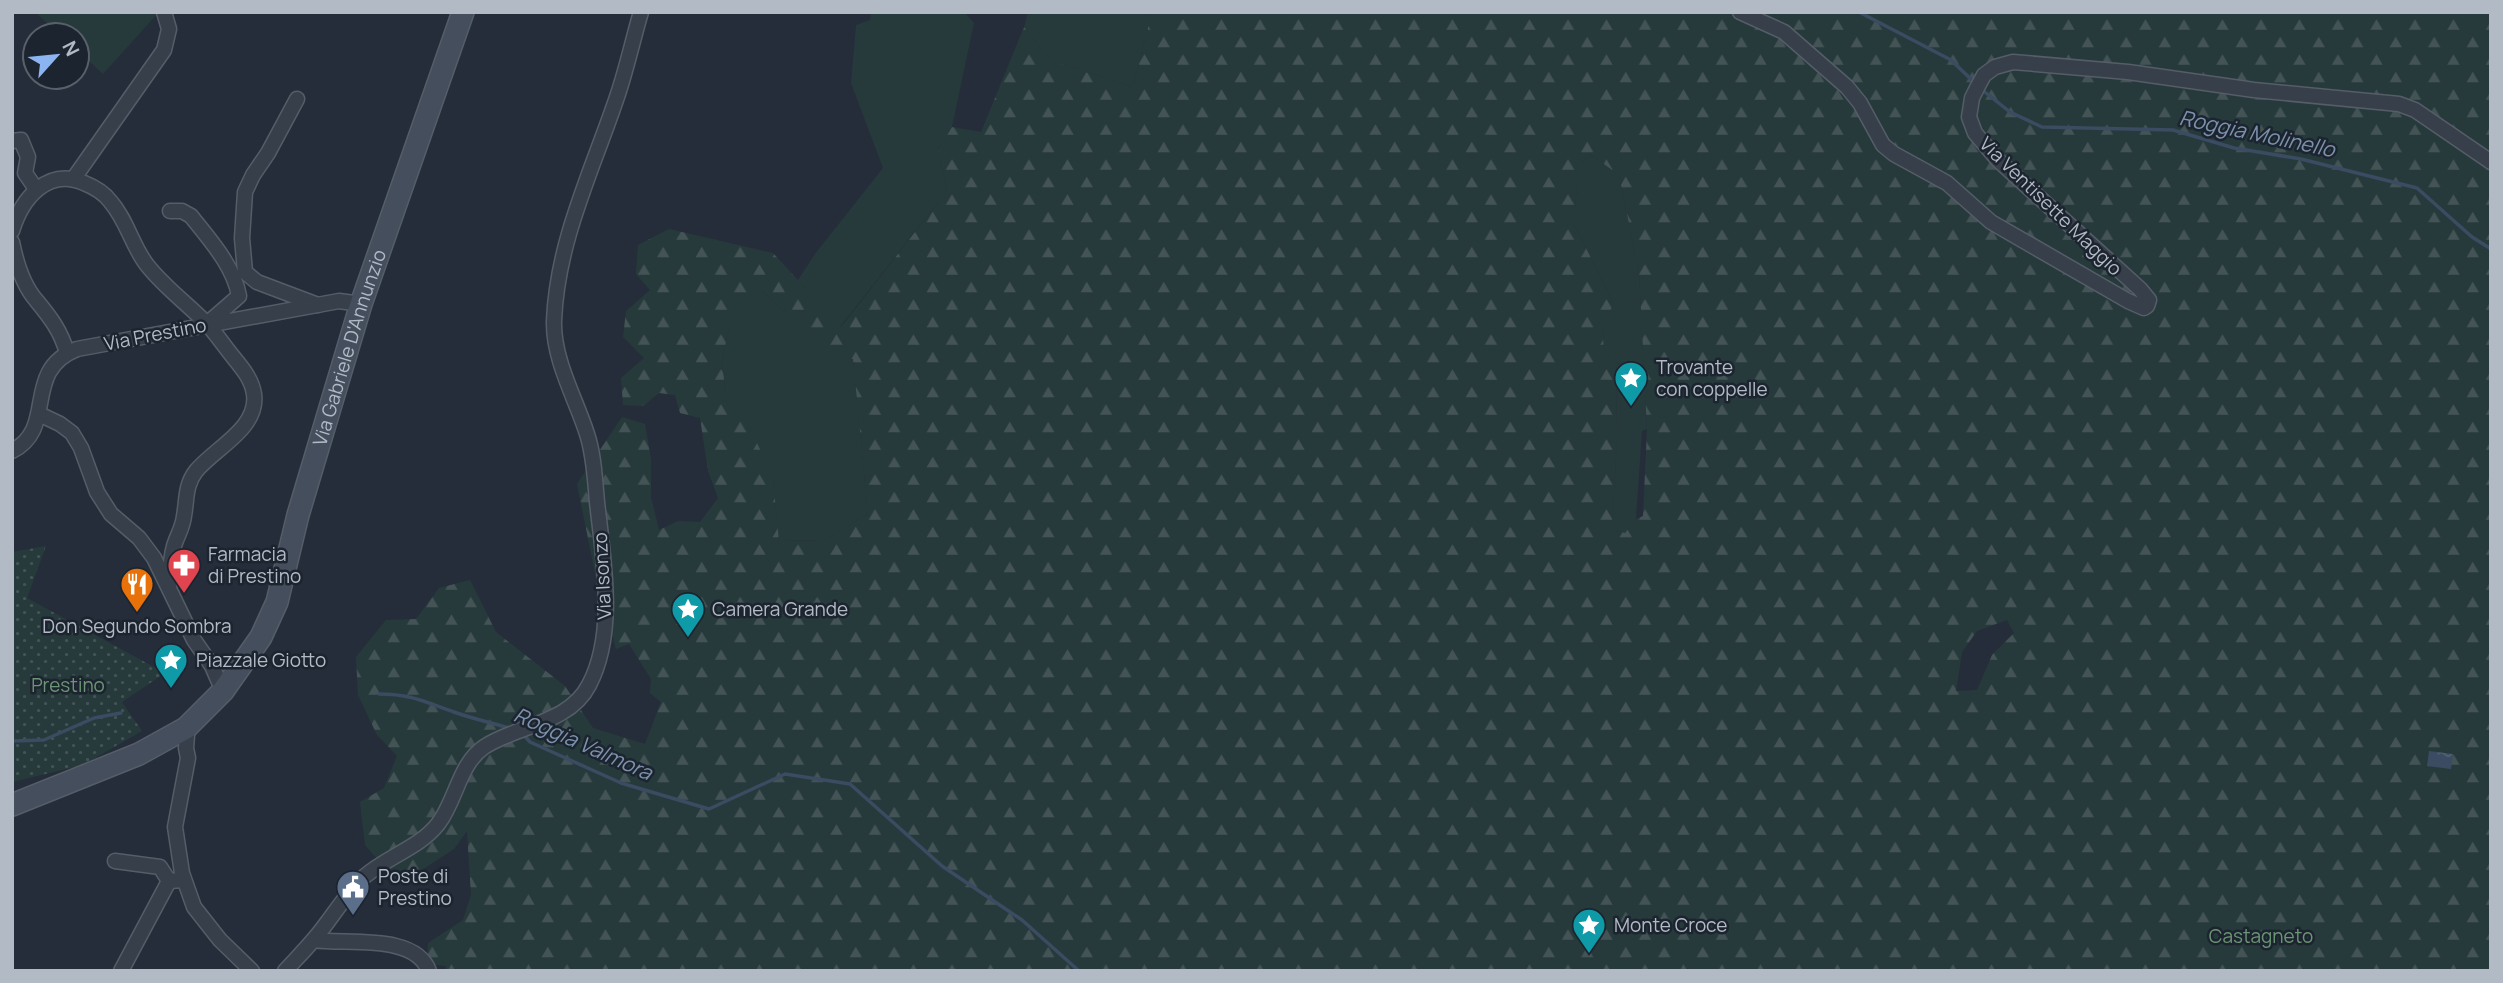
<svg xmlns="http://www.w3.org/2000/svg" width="2503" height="983" viewBox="0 0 2503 983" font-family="Manrope,sans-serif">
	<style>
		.grass { fill: #273a3b }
		.forest { fill: url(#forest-firs); fill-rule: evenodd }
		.park { fill: url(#park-dots) }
		.water { fill: url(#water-ripples) }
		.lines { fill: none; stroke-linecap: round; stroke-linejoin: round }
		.stream { stroke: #3a4b62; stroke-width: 3.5 }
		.minor-casing { stroke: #555d68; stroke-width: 17 }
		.secondary-casing { stroke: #555d68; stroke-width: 24 }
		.minor { stroke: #373f4a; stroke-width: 14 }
		.secondary { stroke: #454e5d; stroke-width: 21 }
		.labels { text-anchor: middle; stroke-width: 5; stroke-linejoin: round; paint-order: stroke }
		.street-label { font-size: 19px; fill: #b2bac6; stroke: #1c242f }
		.poi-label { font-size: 19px; fill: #b2bac6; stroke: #1c242f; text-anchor: start }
		.park-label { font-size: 19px; fill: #6b9574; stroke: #1c242f }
		.water-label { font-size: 21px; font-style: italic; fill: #7c91ac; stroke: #1c242f }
	</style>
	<defs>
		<pattern id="forest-firs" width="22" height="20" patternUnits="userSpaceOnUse" patternTransform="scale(1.75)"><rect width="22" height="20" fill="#273a3b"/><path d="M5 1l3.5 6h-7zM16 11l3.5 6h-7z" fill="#445456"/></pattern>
		<pattern id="park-dots" width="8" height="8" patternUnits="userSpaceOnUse" patternTransform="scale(1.75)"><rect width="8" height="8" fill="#273a3b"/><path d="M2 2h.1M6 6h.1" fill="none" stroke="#445456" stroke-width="1.8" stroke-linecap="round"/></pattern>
		<pattern id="water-ripples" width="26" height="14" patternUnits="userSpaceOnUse" patternTransform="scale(1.75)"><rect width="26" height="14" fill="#3a4b62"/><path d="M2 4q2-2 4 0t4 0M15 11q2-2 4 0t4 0" fill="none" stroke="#546377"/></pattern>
	</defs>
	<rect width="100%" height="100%" fill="#242d39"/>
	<!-- grass -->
	<g class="grass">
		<polygon points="35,12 158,13 103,74 77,50 77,35 60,35"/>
		<polygon points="871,12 964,12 974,23 952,127 938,150 947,191 840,327 798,280 815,254 883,168 851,83 856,25 870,20"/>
		<polygon points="1028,12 1152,12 1133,87 1051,61 1024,27"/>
		<polygon points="1590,154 1619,175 1639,273 1647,429 1642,431 1636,519 1625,533 1612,529 1617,439 1616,362 1604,350 1602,325 1614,304 1574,224 1578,168"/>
		<polygon points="755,284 785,312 806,344 853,358 868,514 825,540 779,541 773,478 727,405 722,361 730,323"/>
	</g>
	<!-- forest -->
	<path class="forest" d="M 1152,12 L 2491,12 L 2491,971 L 445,971 L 446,966 L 427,964 L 428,943 L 463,920 L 471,895 L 467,831 L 454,849 L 400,884 L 365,845 L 360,802 L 384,788 L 397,756 L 377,735 L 358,695 L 356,657 L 386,620 L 416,619 L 439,588 L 470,580 L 496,632 L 565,686 L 593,728 L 645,744 L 661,702 L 650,693 L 651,679 L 629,644 L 616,649 L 598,588 L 577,484 L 622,417 L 645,424 L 651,459 L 651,497 L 659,530 L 678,521 L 700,522 L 718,498 L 708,471 L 700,418 L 680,413 L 675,395 L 659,393 L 643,406 L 623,405 L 621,378 L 644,358 L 623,337 L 626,311 L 650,290 L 636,274 L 638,245 L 669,229 L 773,253 L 841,327 L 947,191 L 938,150 L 952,127 L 981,132 L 1024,27 L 1051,61 L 1133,87 ZM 1590,154 L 1619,175 L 1639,273 L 1647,429 L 1643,516 L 1636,519 L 1625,533 L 1612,529 L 1617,439 L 1616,362 L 1604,350 L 1602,325 L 1614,304 L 1574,224 L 1578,168 ZM 756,285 L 785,312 L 806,345 L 853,359 L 868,514 L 825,540 L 779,541 L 773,478 L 742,410 L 727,405 L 722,361 L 730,323 ZM 2007,620 L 2014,633 L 1992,655 L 1977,690 L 1956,691 L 1962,652 L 1977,631 Z"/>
	<!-- park -->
	<polygon class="park" points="46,546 27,598 165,673 122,702 142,731 83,765 12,782 12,552"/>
	<!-- water -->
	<polygon class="water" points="2429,751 2453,754 2451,769 2427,766"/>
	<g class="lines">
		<!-- stream -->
		<g class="stream">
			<polyline points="1859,12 1951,60 1976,84"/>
			<polyline points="1981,89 2010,112 2042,127 2173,130 2234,148 2301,159 2417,188 2472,237 2491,249"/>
			<path d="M 379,694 C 411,694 425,702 454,712 C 473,719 493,723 512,729"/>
			<polyline points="522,733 530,742 621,783 709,809 785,774 850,784 942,866 1022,920 1079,971"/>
			<polyline points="12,741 44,740 94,718 121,713"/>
		</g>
		<defs>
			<g id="minor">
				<polyline points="1740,12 1784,32 1847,87 1860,103 1883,145 1894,154 1947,183 1991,222 2128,301 2144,308 2147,306 2149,300 2140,289 1998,160 1975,133 1969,117 1972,98 1978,86 1984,75 1995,67 2013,62 2128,72 2254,90 2399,104 2415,110 2491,162"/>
				<polyline points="297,99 268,153 253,175 245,192 242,238 245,272 257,282 318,305"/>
				<polyline points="12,141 21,140 28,157 25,173 36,189"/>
				<polyline points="74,178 164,50 169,29 164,12"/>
				<path d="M 170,211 L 182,211 L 191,216 C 209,239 234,266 239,296 L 208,323"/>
				<path d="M 12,231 C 22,198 48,167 84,183 C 94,187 104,193 110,201 C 127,220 132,246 147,265 C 165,288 188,304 208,325 C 217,335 225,347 234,358 C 243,369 252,380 254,394 C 259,428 215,448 196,471 C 185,485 187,500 184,516 C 183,527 177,536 174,546 C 170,560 170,575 169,588"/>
				<path d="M 12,242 C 16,262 22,284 36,300 C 50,317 61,331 67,353"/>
				<polyline points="39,414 60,424 72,433 81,448 97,492 111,514 139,538 154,558 194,640 212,666 223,691"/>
				<path d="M 12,451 C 58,428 21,371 77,349 L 339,301 L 361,304"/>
				<polyline points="188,722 186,748 188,758 175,827 182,873 194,907 220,940 252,971"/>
				<polyline points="115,861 160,867 169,881"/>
				<path d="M 314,940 C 346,945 415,933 429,971"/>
				<polyline points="121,971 169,881 184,880"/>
				<path d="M 285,971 C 295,960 306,949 315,938 C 332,918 346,893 365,876 C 388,856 419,848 438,824 C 456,801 459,764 484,747 C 517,725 569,724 589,685 C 617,632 603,558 597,502 C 595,480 594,455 587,434 C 576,399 553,360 554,321 C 557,241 593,169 618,94 C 627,67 633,39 641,12"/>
			</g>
			<g id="secondary">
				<path id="s1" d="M 12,805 L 139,754 L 186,728 L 223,691 L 261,637 L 277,602 L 298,515 L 361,304 L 463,12"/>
			</g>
		</defs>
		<!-- minor casing -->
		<use href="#minor" class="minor-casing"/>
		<!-- secondary casing -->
		<use href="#secondary" class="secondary-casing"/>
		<!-- minor -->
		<use href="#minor" class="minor"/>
		<!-- secondary -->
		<use href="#secondary" class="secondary"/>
	</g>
	<!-- icons -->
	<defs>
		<symbol id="sight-pin" viewBox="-11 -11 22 30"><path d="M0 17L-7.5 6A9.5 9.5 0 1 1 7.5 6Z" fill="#0f9aa8" stroke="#1c242f"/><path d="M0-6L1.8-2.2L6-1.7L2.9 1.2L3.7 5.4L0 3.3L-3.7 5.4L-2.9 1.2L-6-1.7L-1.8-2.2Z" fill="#fff"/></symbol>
		<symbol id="pharmacy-pin" viewBox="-11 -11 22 30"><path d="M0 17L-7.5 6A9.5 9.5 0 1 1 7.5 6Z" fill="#e0444e" stroke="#1c242f"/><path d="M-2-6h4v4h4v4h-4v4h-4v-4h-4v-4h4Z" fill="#fff"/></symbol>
		<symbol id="restaurant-pin" viewBox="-11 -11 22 30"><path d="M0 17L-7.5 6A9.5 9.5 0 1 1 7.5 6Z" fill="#e8710a" stroke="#1c242f"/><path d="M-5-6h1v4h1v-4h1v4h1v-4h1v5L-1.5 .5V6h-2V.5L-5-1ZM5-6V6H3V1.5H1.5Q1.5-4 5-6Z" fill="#fff"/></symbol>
		<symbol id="civic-pin" viewBox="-11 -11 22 30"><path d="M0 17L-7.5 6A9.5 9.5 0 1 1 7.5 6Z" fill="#5c6f8a" stroke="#1c242f"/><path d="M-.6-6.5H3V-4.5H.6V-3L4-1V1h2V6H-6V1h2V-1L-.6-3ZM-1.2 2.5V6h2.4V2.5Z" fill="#fff"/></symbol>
	</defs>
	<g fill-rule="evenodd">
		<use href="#sight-pin" x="1612" y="359" width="38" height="52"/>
		<use href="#pharmacy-pin" x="165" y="546" width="38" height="52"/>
		<use href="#restaurant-pin" x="118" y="565" width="38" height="52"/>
		<use href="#sight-pin" x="669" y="590" width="38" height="52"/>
		<use href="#sight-pin" x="152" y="641" width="38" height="52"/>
		<use href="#civic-pin" x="334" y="868" width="38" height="52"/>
		<use href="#sight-pin" x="1570" y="906" width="38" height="52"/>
	</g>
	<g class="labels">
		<!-- street labels -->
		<g class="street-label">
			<text transform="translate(2051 206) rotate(44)" y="7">Via Ventisette Maggio</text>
			<text transform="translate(155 334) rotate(-11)" y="7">Via Prestino</text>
			<text dy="7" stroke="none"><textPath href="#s1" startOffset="612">Via Gabriele D'Annunzio</textPath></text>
			<text transform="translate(602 576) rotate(-93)" y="7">Via Isonzo</text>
		</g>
		<!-- poi labels -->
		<g class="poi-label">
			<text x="1656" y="374">Trovante<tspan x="1656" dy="22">con coppelle</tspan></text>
			<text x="208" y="561">Farmacia<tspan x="208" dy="22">di Prestino</tspan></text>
			<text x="712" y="616">Camera Grande</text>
			<text x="137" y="633" text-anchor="middle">Don Segundo Sombra</text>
			<text x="196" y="667">Piazzale Giotto</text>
			<text x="378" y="883">Poste di<tspan x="378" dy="22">Prestino</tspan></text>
			<text x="1614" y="932">Monte Croce</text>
		</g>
		<!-- park labels -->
		<g class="park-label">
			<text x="68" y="692">Prestino</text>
			<text x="2261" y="943">Castagneto</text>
		</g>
		<!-- water labels -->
		<g class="water-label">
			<text transform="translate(2257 134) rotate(12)" y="7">Roggia Molinello</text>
			<text transform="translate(583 744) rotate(24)" y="7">Roggia Valmora</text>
		</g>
	</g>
	<!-- border -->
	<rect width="2503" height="983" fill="none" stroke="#b2bac6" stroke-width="28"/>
	<!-- north arrow -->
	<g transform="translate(56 56) rotate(63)"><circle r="33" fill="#1c242f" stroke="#58606b" stroke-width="2"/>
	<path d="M0-5L12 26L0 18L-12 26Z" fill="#8cb4f1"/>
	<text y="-10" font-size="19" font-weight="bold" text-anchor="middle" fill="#b2bac6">N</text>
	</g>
</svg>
